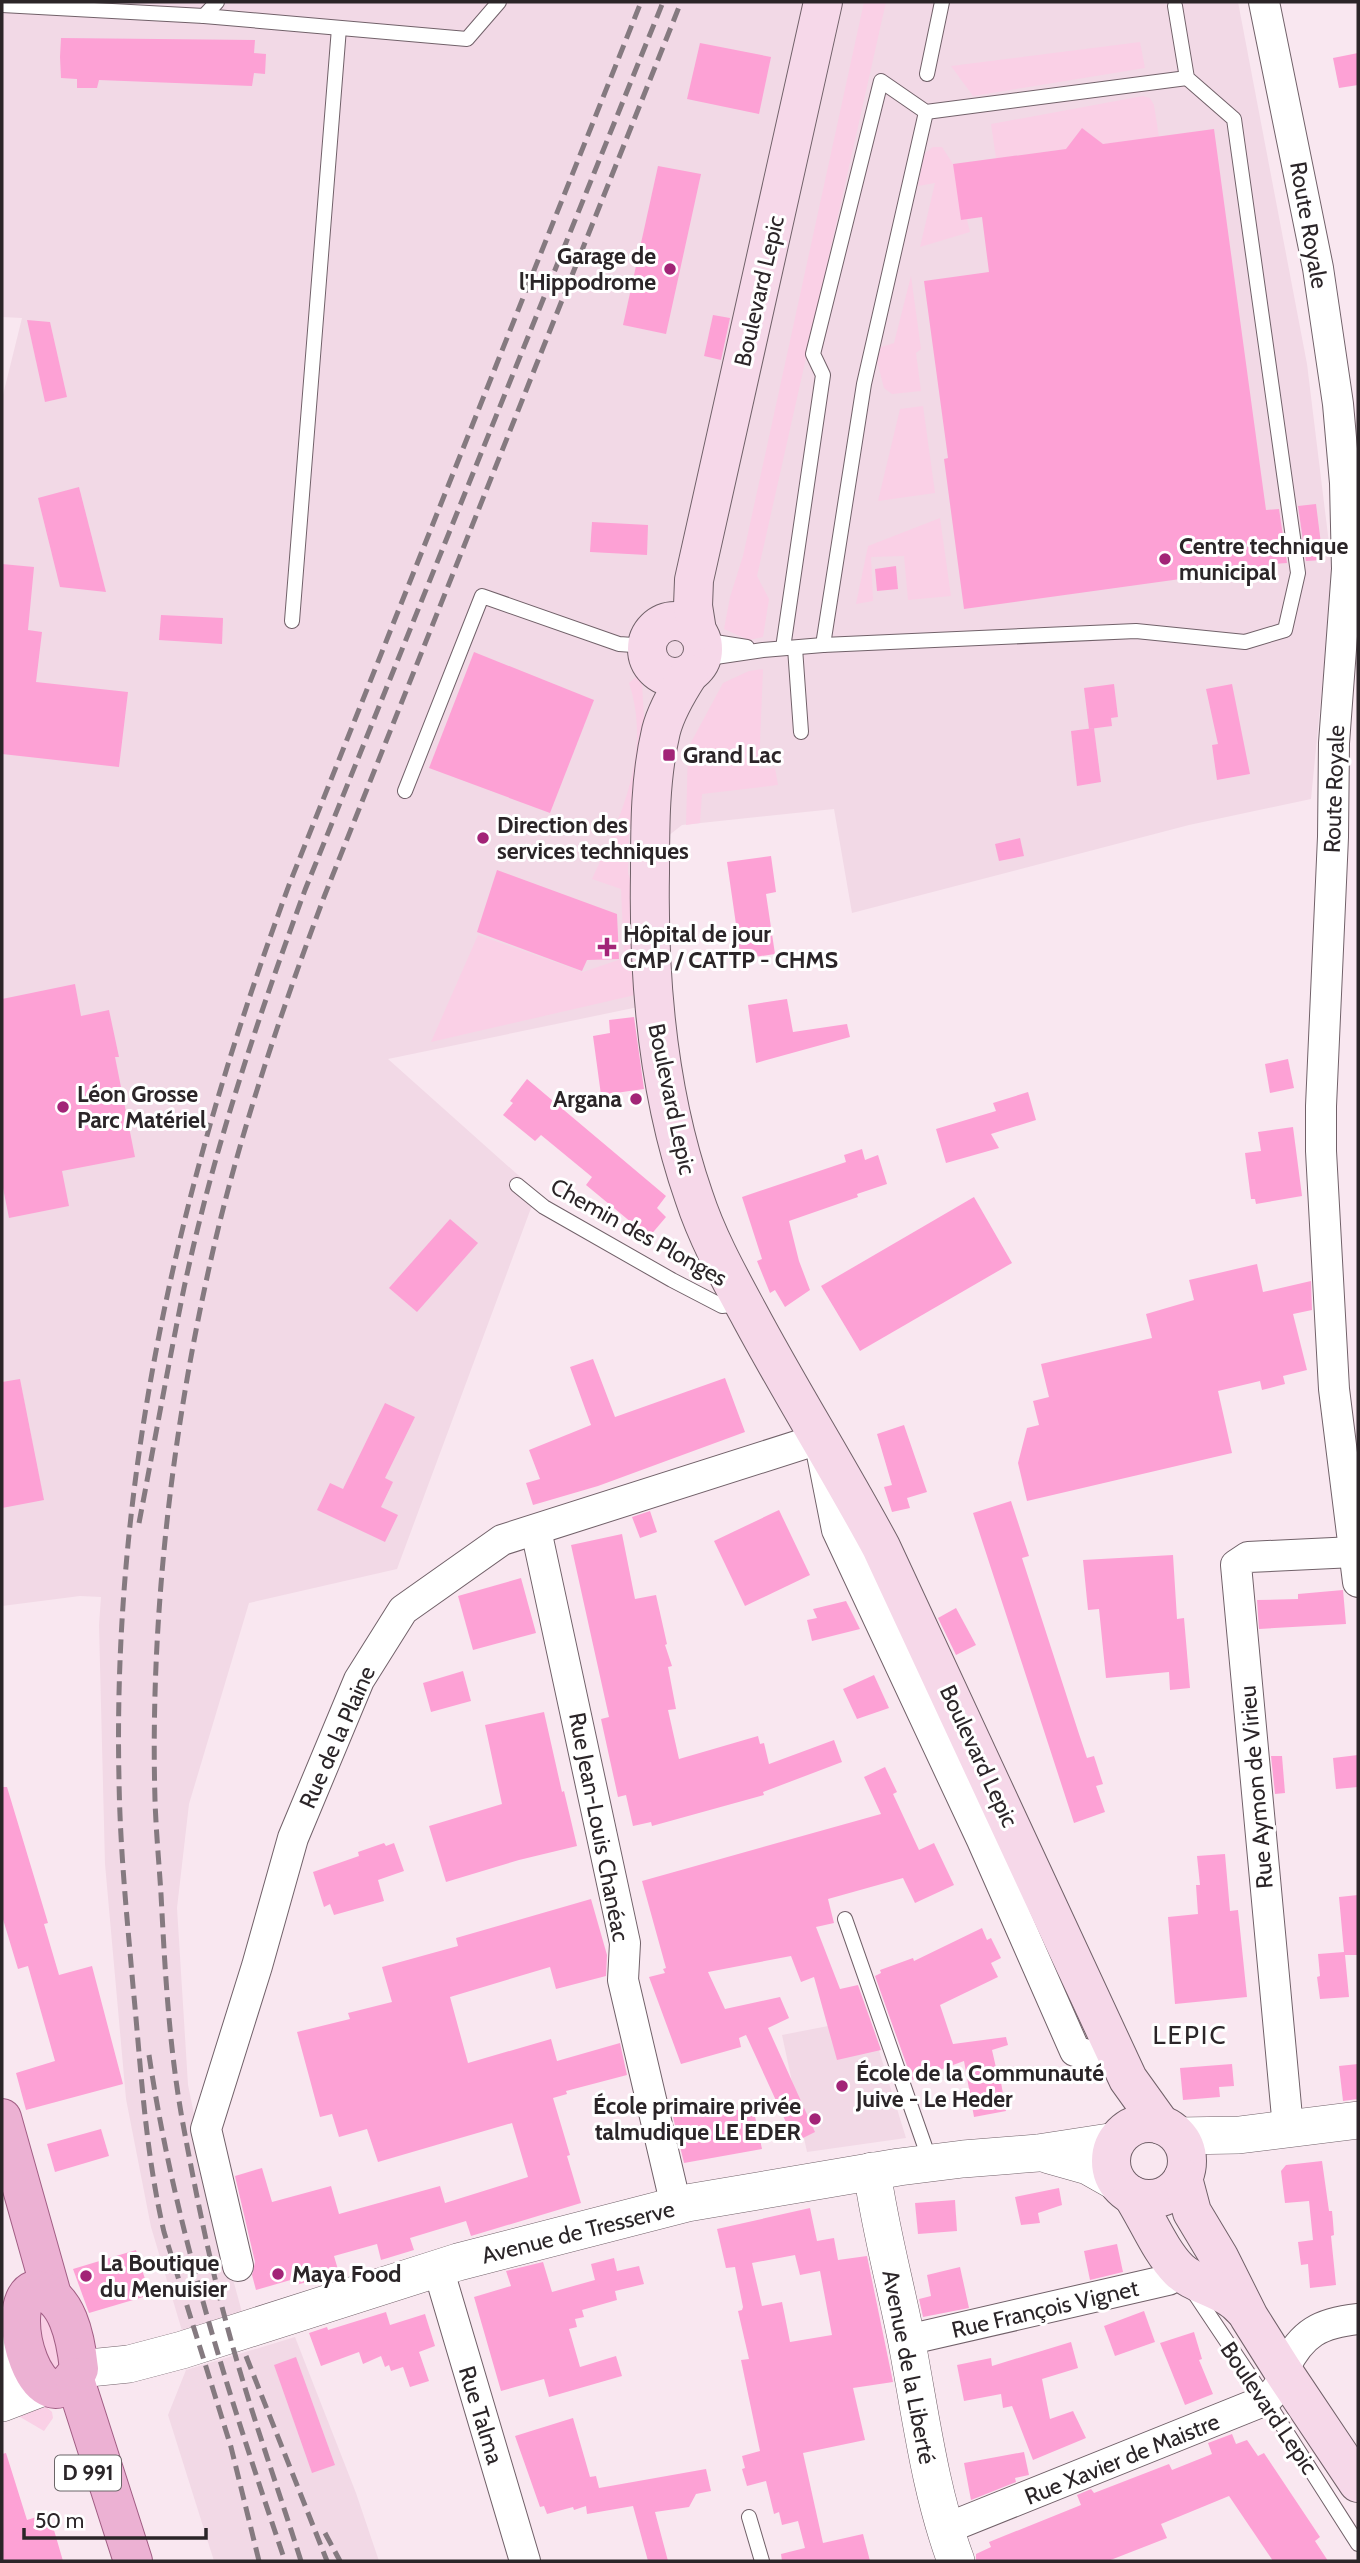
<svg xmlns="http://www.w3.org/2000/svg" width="1360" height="2563" viewBox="0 0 1360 2563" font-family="Cabin,sans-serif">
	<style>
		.built { fill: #f2d9e6 }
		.green { fill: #fad0e6 }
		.building { fill: #fda1d5; fill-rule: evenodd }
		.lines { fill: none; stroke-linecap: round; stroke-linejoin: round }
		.service-casing { stroke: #716169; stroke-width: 16 }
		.minor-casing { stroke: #716169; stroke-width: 32 }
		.tertiary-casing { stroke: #716169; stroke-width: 38 }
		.secondary-casing { stroke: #716169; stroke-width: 40 }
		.primary-casing { stroke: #a15e84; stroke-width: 40 }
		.service { stroke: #fff; stroke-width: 14 }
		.minor { stroke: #fff; stroke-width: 30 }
		.tertiary { stroke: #fff; stroke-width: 37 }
		.secondary { stroke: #f6d8e9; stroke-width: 38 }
		.primary { stroke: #ecb1d3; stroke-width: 38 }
		.rail { stroke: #857a80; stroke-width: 5; stroke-dasharray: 14 7; stroke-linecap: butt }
		.poi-dot { fill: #a22477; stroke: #fff; stroke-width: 2.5 }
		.labels { text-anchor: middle; stroke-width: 6; stroke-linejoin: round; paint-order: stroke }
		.shield { fill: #fff; stroke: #6b6668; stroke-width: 2 }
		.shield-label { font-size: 21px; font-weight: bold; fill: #2b2528 }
		.street-label { font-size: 23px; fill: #2b2528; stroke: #fff }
		.poi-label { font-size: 23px; font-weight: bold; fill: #2b2528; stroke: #fff; text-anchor: start }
		.quarter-label { font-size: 26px; letter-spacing: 2px; fill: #2b2528; stroke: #fff }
	</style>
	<rect width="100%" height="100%" fill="#f9e7f0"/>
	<!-- built -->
	<g class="built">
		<polygon points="2,2 1238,2 1307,364 1333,576 1311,799 1189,825 852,913 834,809 682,825 663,840 667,1001 388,1059 537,1192 397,1569 249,1603 189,1804 177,1908 188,2085 212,2202 243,2316 183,2334 151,2227 126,2099 105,1864 99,1625 101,1597 80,1596 2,1606 2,399 22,318 2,317"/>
		<polygon points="869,2018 906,2138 807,2152 782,2035"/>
		<polygon points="295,2337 356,2493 379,2561 214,2561 168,2415 186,2370"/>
	</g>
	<!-- green -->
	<g class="green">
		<polygon points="864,2 886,2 757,576 769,599 763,637 749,640 724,629 730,597 743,556"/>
		<polygon points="1140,42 1145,68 973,96 951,66"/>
		<polygon points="1143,96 1150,98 1154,105 1159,137 1103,144 1082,128 1066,149 996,158 991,124"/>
		<polygon points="933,147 942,147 953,164 970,232 920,247 935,183 918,186 924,154"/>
		<polygon points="911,276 921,349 916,353 921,391 892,394 884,388 874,349 894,343"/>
		<polygon points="923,406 935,493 878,501 900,409"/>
		<polygon points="940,518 951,596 908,600 904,556 871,557 873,601 856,604 868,546"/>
		<polygon points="763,669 759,768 775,768 778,785 702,794 700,823 686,825 688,748 723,683 749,671"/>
		<path d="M 637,676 L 642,684 L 646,749 L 639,795 L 629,830 L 628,873 L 635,894 L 635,995 L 431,1042 L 478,935 L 583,972 L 624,958 L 621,889 L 592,879 C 621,816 652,753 629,683 Z"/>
		<polygon points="39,2302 68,2348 54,2377 17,2314"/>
		<polygon points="42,2403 52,2412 53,2418 44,2431 15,2414"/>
	</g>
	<!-- building -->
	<g class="building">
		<polygon points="61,38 255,40 254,53 266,54 265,74 254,73 252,86 99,80 97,88 77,88 77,79 61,78 60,57"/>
		<polygon points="700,43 771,57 759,114 687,99"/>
		<polygon points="1358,53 1358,85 1339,88 1333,58"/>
		<polygon points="1082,128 1103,144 1214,129 1266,510 1279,509 1287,563 1273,564 1274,575 1232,580 1231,572 964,609 944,459 948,458 924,281 989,272 982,217 961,220 953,164 1066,149"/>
		<polygon points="658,166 701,174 666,334 623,325"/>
		<polygon points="713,315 730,318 721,360 704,356"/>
		<polygon points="27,320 50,322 67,397 45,402"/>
		<polygon points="79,487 106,592 60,587 38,498"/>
		<polygon points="1316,504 1323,560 1306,561 1298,506"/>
		<polygon points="592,522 648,525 647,555 590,552"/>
		<polygon points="2,564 34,567 28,630 42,632 36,682 128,692 119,767 2,754"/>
		<polygon points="896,566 898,589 877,591 875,569"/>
		<polygon points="161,615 223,618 222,644 159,640"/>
		<polygon points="474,652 594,700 550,813 429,768"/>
		<polygon points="1114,684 1118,717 1111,718 1112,726 1089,729 1084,688"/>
		<polygon points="1232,684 1250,774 1217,780 1212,745 1218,744 1206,689"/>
		<polygon points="1094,728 1101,782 1077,786 1071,731"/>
		<polygon points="1020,838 1024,856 999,861 995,844"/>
		<polygon points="771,856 776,892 766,894 775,954 741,959 727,862"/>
		<polygon points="497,870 617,914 619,959 587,960 582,971 477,932"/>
		<polygon points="75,984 81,1016 109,1010 119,1057 115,1057 135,1157 62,1171 69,1206 9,1218 2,1183 2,999"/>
		<polygon points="787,999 793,1032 847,1024 850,1037 756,1063 748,1005"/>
		<polygon points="634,1017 644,1089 601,1095 593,1036 610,1033 609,1020"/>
		<polygon points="1288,1059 1294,1088 1270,1093 1265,1064"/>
		<polygon points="527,1079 666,1196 657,1208 666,1217 649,1237 586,1185 592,1177 541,1135 535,1141 503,1115 513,1103 510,1101"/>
		<polygon points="1028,1092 1036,1120 991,1134 999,1148 946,1163 936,1129 996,1111 993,1103"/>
		<polygon points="1293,1127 1302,1196 1256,1204 1255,1199 1251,1199 1245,1153 1261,1151 1258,1132"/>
		<polygon points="862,1149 865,1160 878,1155 887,1184 857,1194 858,1197 789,1221 799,1261 810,1290 785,1307 775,1290 770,1293 757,1261 762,1259 742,1197 846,1162 844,1155"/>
		<polygon points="974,1197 1012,1263 860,1351 821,1286"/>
		<polygon points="450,1219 478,1243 417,1312 389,1288"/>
		<polygon points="1257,1264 1263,1292 1311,1281 1312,1310 1293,1314 1307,1370 1283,1376 1285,1384 1262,1390 1260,1381 1218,1391 1232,1453 1027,1501 1018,1463 1027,1428 1039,1425 1033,1401 1049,1397 1041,1364 1152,1338 1146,1314 1194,1300 1189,1280"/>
		<polygon points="593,1359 615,1417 725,1378 745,1432 598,1486 533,1505 526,1483 540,1479 529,1450 591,1425 570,1367"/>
		<polygon points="20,1379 44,1500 2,1508 2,1382"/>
		<polygon points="385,1403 415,1417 385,1478 393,1482 381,1507 398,1515 385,1542 317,1510 330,1483 343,1489"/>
		<polygon points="904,1425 927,1492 907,1498 910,1508 892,1512 884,1487 892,1485 877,1434"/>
		<polygon points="1011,1501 1029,1556 1022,1558 1078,1731 1087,1758 1094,1756 1103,1784 1096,1786 1105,1812 1074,1823 973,1513"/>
		<polygon points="779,1510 810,1575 745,1606 714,1541"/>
		<polygon points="650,1511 657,1532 640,1538 632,1517"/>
		<polygon points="622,1534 635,1599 656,1595 667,1644 665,1645 672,1666 668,1667 676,1709 668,1710 679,1759 758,1736 760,1744 764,1743 769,1764 834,1740 842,1762 763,1792 764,1795 652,1826 651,1822 633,1826 626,1795 618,1797 601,1719 609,1717 571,1545"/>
		<polygon points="1173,1555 1177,1619 1184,1618 1190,1688 1170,1690 1169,1672 1106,1678 1099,1609 1088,1610 1083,1560"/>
		<polygon points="521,1578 536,1633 473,1650 458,1596"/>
		<polygon points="1343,1590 1346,1624 1259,1629 1257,1600 1298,1599 1298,1594"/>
		<polygon points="846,1601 860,1629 812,1641 807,1620 817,1618 813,1609"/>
		<polygon points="956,1608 976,1645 956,1655 938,1618"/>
		<polygon points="463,1671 471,1701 431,1712 423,1683"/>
		<polygon points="874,1675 889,1708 857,1719 843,1689"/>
		<polygon points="544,1712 562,1792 564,1791 577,1846 519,1860 446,1882 429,1826 502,1804 485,1725"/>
		<polygon points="1358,1755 1358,1787 1336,1789 1333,1758"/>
		<polygon points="1271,1756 1282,1756 1285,1793 1275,1794"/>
		<polygon points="885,1767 897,1792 893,1794 919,1850 934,1843 954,1885 915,1903 903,1878 828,1899 834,1923 816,1927 840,1989 858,1985 881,2050 837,2060 814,1977 801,1982 791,1956 708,1972 725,2009 780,1997 789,2018 768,2028 815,2132 795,2142 746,2035 739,2038 741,2047 681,2064 649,1977 665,1973 663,1969 666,1968 642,1881 881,1814 864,1777"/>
		<polygon points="2,1787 7,1787 48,1923 44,1924 59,1975 92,1966 123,2084 26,2110 16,2073 55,2061 28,1966 18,1969 2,1916"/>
		<polygon points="384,1843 386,1846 394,1843 404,1871 378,1880 384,1901 334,1915 330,1904 324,1907 313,1872 359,1856 358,1852"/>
		<polygon points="1225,1854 1230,1911 1238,1910 1247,1997 1175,2004 1168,1917 1198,1914 1196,1885 1200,1885 1197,1856"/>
		<polygon points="1358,1895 1358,1955 1345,1955 1349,1997 1320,1999 1317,1977 1320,1976 1318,1954 1344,1952 1339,1897"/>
		<polygon points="591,1899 607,1955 606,1976 556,1989 550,1967 450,1997 468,2063 551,2039 557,2061 620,2043 627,2075 566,2091 567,2094 553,2098 570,2155 567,2156 581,2203 471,2236 466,2221 410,2238 414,2250 381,2260 377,2244 334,2256 339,2273 296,2285 294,2279 256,2290 252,2275 255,2262 235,2176 262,2168 272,2202 331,2186 339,2214 440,2186 445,2203 528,2177 512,2123 378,2162 367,2129 339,2137 332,2114 320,2117 297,2032 350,2019 348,2013 392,2002 382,1967 458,1946 456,1938"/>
		<polygon points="982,1928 987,1940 991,1938 1001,1958 991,1963 998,1977 940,2005 953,2044 1006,2037 1008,2045 992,2050 997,2072 999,2071 1006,2111 974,2117 964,2061 912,2080 875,1976 881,1973 880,1970 913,1958 914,1961"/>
		<polygon points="1232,2064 1234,2086 1219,2087 1220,2097 1183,2100 1180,2068"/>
		<polygon points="1358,2064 1358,2099 1343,2101 1339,2066"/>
		<polygon points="753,2107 762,2149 684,2163 673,2117 698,2112 699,2117"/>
		<polygon points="101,2129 109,2156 55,2172 47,2144"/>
		<polygon points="1322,2161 1329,2211 1332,2211 1333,2222 1334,2235 1331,2236 1336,2285 1310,2288 1308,2264 1301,2265 1298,2242 1313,2240 1309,2201 1285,2203 1281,2171 1286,2165"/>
		<polygon points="1059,2188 1062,2205 1038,2213 1040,2223 1021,2225 1015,2197"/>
		<polygon points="955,2200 957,2231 918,2234 915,2203"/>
		<path d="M 810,2208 L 817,2241 L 834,2238 L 838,2260 L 867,2256 L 893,2382 L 853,2388 L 865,2440 L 803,2453 L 823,2543 L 863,2534 L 870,2561 L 782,2561 L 781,2554 L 805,2548 L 798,2521 L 782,2525 L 779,2512 L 774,2514 L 766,2481 L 747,2486 L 742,2469 L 745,2468 L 742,2456 L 760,2451 L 741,2360 L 749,2359 L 738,2311 L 742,2310 L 743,2307 L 735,2267 L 726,2268 L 717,2229 ZM 795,2255 L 800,2275 L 820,2271 L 832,2335 L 790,2342 L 782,2302 L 762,2306 L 752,2263 Z"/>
		<polygon points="1117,2244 1123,2272 1090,2280 1084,2251"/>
		<polygon points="136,2250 150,2295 89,2313 73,2269"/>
		<polygon points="614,2258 617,2271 639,2266 644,2284 615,2291 617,2300 582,2310 584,2317 575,2319 577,2327 569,2329 580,2367 616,2356 622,2376 549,2397 544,2379 501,2391 474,2297 511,2286 506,2271 543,2262 552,2292 595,2280 591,2264"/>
		<polygon points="960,2267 969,2308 923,2317 919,2299 931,2296 927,2275"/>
		<polygon points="1144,2311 1155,2342 1115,2356 1104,2326"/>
		<polygon points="386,2312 390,2325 425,2314 435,2346 419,2352 429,2381 410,2387 403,2367 391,2371 389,2365 385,2367 381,2356 363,2364 359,2352 321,2366 309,2333 327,2327 328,2330"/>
		<polygon points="1194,2332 1202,2359 1199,2360 1213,2394 1185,2405 1160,2343"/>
		<polygon points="1071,2342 1078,2368 1042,2379 1050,2419 1073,2411 1086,2438 1033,2460 1012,2406 1003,2408 1001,2394 964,2401 957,2365 991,2358 992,2366"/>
		<polygon points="296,2357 335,2465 312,2473 274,2365"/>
		<polygon points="573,2418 590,2477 596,2476 599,2488 706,2469 711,2491 696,2494 689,2507 655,2512 668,2561 648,2561 633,2506 587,2514 586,2506 574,2510 573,2507 547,2514 544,2506 540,2507 515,2436"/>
		<polygon points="1232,2434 1236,2444 1247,2440 1258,2456 1264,2453 1320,2537 1315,2541 1328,2561 1273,2561 1229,2496 1161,2524 1167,2538 1108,2561 976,2561 976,2554 991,2547 989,2542 1081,2505 1077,2495 1091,2489 1094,2493 1169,2464 1172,2470 1212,2454 1208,2443"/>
		<polygon points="1024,2452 1029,2475 1015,2478 1016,2482 971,2500 964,2463"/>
		<polygon points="6,2453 27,2520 49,2513 63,2561 2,2561 2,2454"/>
	</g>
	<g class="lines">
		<defs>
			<g id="service">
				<polyline points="2,5 204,16 467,39 499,2"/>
				<polyline points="204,16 217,2"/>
				<polyline points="927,74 942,2"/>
				<polyline points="292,621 339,28"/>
				<polyline points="702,640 747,647"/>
				<polyline points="823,645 864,384 926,112"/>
				<polyline points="783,648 823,375 813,354 881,81 926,112 1187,78"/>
				<polyline points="795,648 801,732"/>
				<polyline points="702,659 763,650 823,645 1136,631 1245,642 1285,630 1298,573 1234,119 1187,78 1175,6"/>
				<polyline points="405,791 482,596 619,644 647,646"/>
				<polyline points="517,1185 544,1207 672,1280 722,1306 742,1304"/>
				<polyline points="845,1919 930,2161"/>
				<polyline points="1191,2288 1266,2400 1358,2544"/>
				<polyline points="749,2517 762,2561"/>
			</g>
			<g id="minor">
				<polyline points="1264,2 1318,268 1338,404 1345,483 1347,569 1334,743 1333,837 1321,1106 1321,1151 1334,1389 1358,1582"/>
				<polyline points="536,1530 625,1943 623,1980 676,2206"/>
				<polyline points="1288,2128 1236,1565 1248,1557 1354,1552"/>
				<polyline points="238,2266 206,2129 257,1966 293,1838 359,1680 403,1610 502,1540 819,1439 837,1530 982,1840 1075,2051 1091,2056 1119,2056"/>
				<polyline points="438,2268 525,2561"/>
				<polyline points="907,2340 1168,2280 1181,2272"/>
				<path d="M 945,2529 L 1266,2400 C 1271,2395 1278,2389 1280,2383 C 1283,2378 1282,2373 1285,2367 C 1302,2333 1320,2323 1358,2319"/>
			</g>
			<g id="tertiary">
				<polyline points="1178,2136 1239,2135 1358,2120"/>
				<polyline points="1049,2155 1088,2166 1118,2183"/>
				<path d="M 872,2171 C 880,2229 896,2286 907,2343 C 921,2417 930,2491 956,2561"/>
				<polyline points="79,2369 129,2364 182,2350 458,2262 687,2203 899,2167 963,2159 1038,2153 1116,2141"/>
				<polyline points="2,2373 12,2347"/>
				<polyline points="2,2403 41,2388"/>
			</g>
			<g id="secondary">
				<circle cx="675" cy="649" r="28"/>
				<polyline points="697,631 693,606 694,580 823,2"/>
				<path d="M 689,674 C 678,691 666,711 661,731 C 650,777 650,826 650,873 C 648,982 658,1094 694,1197 C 707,1237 728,1275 748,1312 C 790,1391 838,1467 881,1547 L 1128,2079 L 1161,2125"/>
				<circle cx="1149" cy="2161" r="38"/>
				<polyline points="1183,2178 1192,2212 1219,2257 1249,2317 1283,2371 1358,2483"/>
				<path d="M 1132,2195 C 1147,2218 1160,2251 1179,2270 C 1195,2286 1226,2288 1244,2310"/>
			</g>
			<g id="primary">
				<polyline points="2,2118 52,2295"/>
				<path d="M 34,2290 C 68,2292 76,2341 79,2369 C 39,2439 0,2303 34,2290 Z"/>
				<polyline points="74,2377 133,2561"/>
			</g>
		</defs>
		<!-- service casing -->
		<use href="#service" class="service-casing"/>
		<!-- minor casing -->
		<use href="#minor" class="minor-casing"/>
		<!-- tertiary casing -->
		<use href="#tertiary" class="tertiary-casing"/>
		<!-- secondary casing -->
		<use href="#secondary" class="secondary-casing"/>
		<!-- primary casing -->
		<use href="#primary" class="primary-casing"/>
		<!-- service -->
		<use href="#service" class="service"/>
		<!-- minor -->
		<use href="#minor" class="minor"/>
		<!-- tertiary -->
		<use href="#tertiary" class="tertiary"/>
		<!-- secondary -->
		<use href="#secondary" class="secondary"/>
		<!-- primary -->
		<use href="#primary" class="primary"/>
		<!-- rail -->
		<g class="rail">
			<path d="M 139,1523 C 154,1445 168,1366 184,1288 C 213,1152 257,1020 305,890 L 663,2"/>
			<path d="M 149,2055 C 175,2229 229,2396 285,2561"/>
			<polyline points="246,2356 327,2561"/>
			<polyline points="325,2533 340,2561"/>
			<path d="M 259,2561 L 231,2447 L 164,2232 C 145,2151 141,2068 133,1986 C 127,1917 120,1849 119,1780 C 112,1468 182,1175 289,885 L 641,2"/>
			<path d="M 301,2561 C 277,2485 250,2410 229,2333 C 210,2264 196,2194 183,2124 C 169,2048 165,1970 161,1894 C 159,1863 156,1831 155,1800 C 150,1630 170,1447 206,1282 C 234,1150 277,1023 324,897 L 681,2"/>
		</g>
	</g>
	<!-- markers -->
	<g class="poi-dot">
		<circle cx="670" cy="269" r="7"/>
		<circle cx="1165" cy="559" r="7"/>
		<rect x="662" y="748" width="14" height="14" rx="3.5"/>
		<circle cx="483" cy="838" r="7"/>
		<path d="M603.5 936.5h7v7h7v7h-7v7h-7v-7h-7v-7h7z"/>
		<circle cx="636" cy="1099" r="7"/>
		<circle cx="63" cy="1107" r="7"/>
		<circle cx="842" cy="2086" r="7"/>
		<circle cx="815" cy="2119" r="7"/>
		<circle cx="278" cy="2274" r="7"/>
		<circle cx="86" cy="2276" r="7"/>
	</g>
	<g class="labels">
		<!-- shield labels -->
		<rect class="shield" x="55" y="2455.5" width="66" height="35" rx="5"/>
		<g class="shield-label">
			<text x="88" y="2480">D 991</text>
		</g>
		<!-- street labels -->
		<g class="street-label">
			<text transform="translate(1309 225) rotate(80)" y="8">Route Royale</text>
			<text transform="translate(759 291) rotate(-77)" y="8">Boulevard Lepic</text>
			<text transform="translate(1334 789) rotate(-88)" y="8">Route Royale</text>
			<text transform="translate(672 1099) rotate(78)" y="8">Boulevard Lepic</text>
			<text transform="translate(639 1232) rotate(29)" y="8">Chemin des Plonges</text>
			<text transform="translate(337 1737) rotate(-66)" y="8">Rue de la Plaine</text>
			<text transform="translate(979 1756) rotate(65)" y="8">Boulevard Lepic</text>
			<text transform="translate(1256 1787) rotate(-95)" y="8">Rue Aymon de Virieu</text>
			<text transform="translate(599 1827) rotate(79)" y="8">Rue Jean-Louis Chanéac</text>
			<text transform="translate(578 2232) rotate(-14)" y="8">Avenue de Tresserve</text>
			<text transform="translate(1045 2309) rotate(-13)" y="8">Rue François Vignet</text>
			<text transform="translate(909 2367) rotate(79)" y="8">Avenue de la Liberté</text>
			<text transform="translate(1269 2408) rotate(56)" y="8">Boulevard Lepic</text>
			<text transform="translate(481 2415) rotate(73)" y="8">Rue Talma</text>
			<text transform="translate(1122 2459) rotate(-22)" y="8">Rue Xavier de Maistre</text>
		</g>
		<!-- poi labels -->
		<g class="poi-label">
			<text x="656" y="264" text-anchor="end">Garage de<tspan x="656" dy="26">l'Hippodrome</tspan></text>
			<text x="1179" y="554">Centre technique<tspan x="1179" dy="26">municipal</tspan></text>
			<text x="683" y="763">Grand Lac</text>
			<text x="497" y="833">Direction des<tspan x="497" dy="26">services techniques</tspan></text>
			<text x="623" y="942">Hôpital de jour<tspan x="623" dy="26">CMP / CATTP - CHMS</tspan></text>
			<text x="77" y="1102">Léon Grosse<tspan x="77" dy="26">Parc Matériel</tspan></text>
			<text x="622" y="1107" text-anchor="end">Argana</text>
			<text x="856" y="2081">École de la Communauté<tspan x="856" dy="26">Juive - Le Heder</tspan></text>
			<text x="801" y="2114" text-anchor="end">École primaire privée<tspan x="801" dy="26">talmudique LE EDER</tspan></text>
			<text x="100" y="2271">La Boutique<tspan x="100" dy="26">du Menuisier</tspan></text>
			<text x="292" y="2282">Maya Food</text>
		</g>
		<!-- quarter labels -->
		<g class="quarter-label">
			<text x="1190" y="2044">LEPIC</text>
		</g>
	</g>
	<!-- border -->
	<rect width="1360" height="2563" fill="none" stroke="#2b2528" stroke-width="7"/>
	<!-- scale -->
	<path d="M24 2528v10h182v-10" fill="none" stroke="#2b2528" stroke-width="3.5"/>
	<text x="35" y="2528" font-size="21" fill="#2b2528" stroke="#ffffff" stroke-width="5" paint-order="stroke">50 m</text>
</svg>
